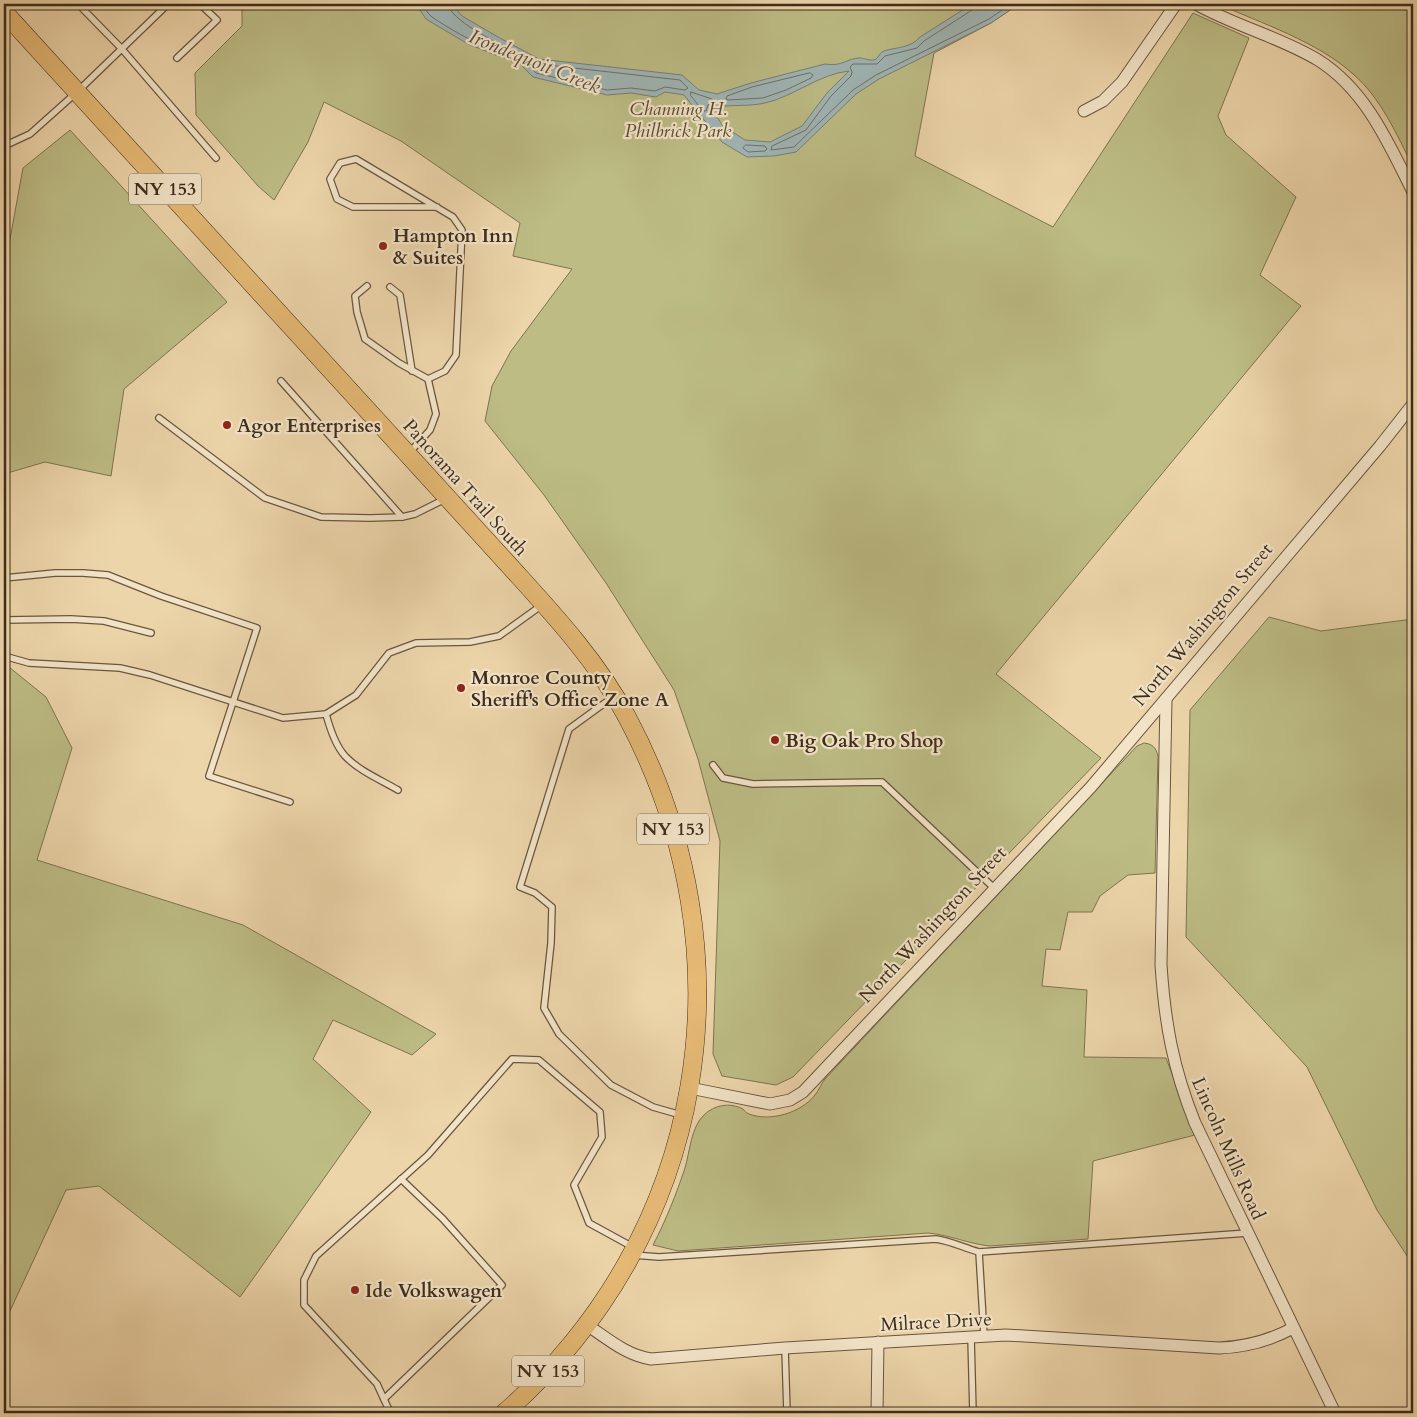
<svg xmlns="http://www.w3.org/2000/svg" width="1417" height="1417" viewBox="0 0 1417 1417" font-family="Cardo,serif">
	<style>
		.green { fill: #bdbc85; stroke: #7d7450 }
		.water { fill: #9fb5b5; stroke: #787e78; fill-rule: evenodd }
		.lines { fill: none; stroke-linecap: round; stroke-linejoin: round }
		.shore { stroke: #6e7068; stroke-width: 1 }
		.lane-casing { stroke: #695640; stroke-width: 8 }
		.street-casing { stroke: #695640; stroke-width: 13 }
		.primary-casing { stroke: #3d2c1c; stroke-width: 19 }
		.lane { stroke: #f3e4c8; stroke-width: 5.5 }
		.street { stroke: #f3e4c8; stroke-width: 11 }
		.primary { stroke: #e6ba75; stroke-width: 18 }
		.poi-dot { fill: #8f2418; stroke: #f3e4c8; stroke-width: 2 }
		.labels { text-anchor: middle; stroke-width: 4.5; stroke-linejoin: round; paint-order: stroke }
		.shield { fill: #f3e4c8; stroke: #746350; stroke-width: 1 }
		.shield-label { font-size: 18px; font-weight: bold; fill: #3d2c1c }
		.park-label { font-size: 19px; font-style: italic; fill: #574931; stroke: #f3e4c8 }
		.poi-label { font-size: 19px; font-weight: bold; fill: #3d2c1c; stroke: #f3e4c8; text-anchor: start }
		.street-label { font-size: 19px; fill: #3d2c1c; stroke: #f3e4c8 }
		.water-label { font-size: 20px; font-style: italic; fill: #564e42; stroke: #f3e4c8 }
	</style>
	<rect width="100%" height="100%" fill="#edd5aa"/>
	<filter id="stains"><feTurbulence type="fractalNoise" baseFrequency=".004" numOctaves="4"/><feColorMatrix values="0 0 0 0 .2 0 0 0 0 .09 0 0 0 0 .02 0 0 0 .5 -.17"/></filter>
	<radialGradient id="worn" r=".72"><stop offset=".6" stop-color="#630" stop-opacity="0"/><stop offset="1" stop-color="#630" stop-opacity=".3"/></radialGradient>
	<!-- green -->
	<g class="green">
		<polygon points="242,4 1019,4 991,23 934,53 915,156 1053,227 1193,13 1249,38 1218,116 1226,135 1296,197 1260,275 1301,306 996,674 1101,758 793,1077 776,1085 722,1076 713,1054 720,841 698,759 674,690 606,583 544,495 485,421 492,386 511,351 572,269 513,256 520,223 401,141 324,102 308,142 274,200 258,186 196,115 195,73 242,26"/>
		<path d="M 1218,4 L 1413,4 L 1413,167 C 1397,135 1381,98 1353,74 C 1318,42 1261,23 1218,4 Z"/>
		<polygon points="70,130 227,302 124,389 111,476 45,462 4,474 4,257 8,250 23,168"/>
		<polygon points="1269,617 1321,631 1413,619 1413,1265 1377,1210 1307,1067 1186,937 1190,710"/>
		<polygon points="4,663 46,697 72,748 37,860 243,925 436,1034 412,1055 333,1020 313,1059 371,1112 240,1297 99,1186 66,1190 4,1324"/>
		<path d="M 1144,743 C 1153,744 1156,748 1158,756 L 1155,873 L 1128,875 L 1100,896 L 1092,912 L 1068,912 L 1060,950 L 1046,949 L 1042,986 L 1087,990 L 1084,1057 L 1166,1058 L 1195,1135 L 1093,1161 L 1088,1239 L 990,1246 C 969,1244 950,1235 928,1233 L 678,1251 L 653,1245 C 666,1220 676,1195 685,1168 C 690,1151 691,1127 704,1115 C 714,1105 730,1102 743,1109 C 745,1111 746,1113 749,1114 C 770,1122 801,1113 815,1095 C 819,1090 821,1084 825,1079 L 1137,746 Z"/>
	</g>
	<!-- water -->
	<path class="water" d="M 416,4 L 452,4 L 462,16 L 498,37 L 539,59 L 682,75 L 699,90 L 717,94 L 751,83 L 825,64 C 843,67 847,58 860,58 C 864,58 871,62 876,59 C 879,57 879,53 884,51 C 897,47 911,48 920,37 L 972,4 L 1019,4 L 991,23 L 879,79 L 856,94 L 796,152 L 774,156 L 747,157 L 722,142 L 684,95 L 665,92 L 656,97 L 631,93 L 607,95 L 533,77 L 518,62 L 498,56 L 468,44 L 426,19 ZM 849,71 L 827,93 L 802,126 L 770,142 L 745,140 L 723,126 L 711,108 C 728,104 748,107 765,103 C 795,96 819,74 849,71 Z"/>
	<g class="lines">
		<!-- shore -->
		<g class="shore">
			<path d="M 422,4 C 425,8 427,13 432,17 C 446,27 495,56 511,53 L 510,50 C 496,42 450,20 448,4"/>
			<polyline points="974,4 972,10 924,41 917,48 885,56 877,64 853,64 850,67 852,72 851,76 831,96 806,130 772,146 771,150 794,147 853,90 876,75 989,19 1011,4"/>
			<polygon points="527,60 539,64 680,80 688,88 685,90 665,87 655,91 631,88 607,90 536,73 526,63"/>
			<polygon points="810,73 813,75 811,78 786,90 763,98 728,100 726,99 727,96 752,87"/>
			<polygon points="691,92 712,99 712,101 708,105 706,111 703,111 691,96"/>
			<polygon points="746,145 765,146 767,149 765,151 748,152 743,148"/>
		</g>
		<defs>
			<g id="lane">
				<polyline points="78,4 121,48 216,158"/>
				<polyline points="177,58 217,20 200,4"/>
				<polyline points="4,146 30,134 77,92 168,4"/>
				<polyline points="367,286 355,296 357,312 365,339 399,363 428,379 436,414 430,430 409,453"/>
				<polyline points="390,287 400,295 412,371"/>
				<polyline points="428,379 445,371 456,355 462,230 453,217 356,159 340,163 330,179 337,199 353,207 437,207"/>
				<polyline points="281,381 402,517"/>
				<polyline points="159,418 265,498 321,517 370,518 402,517 415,514 445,499"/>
				<polyline points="4,578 55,573 83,573 108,575 161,596 257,628 209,776 290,802"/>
				<polyline points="4,620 71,619 104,621 151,633"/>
				<polyline points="4,656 29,663 120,668 150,675 283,718 326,714 356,695 389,653 416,643 470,642 499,636 542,605"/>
				<polyline points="613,697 569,729 520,887 535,893 552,907 551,943 544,1008 559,1034 611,1085 653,1107 681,1115"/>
				<path d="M 326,714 C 330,729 335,745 345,756 C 359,771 381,780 398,790"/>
				<polyline points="713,765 723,778 753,784 882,782 995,889"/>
				<polyline points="979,1252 984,1336"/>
				<path d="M 633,1255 L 659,1257 L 936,1239 C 951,1241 964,1248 979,1252 L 1248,1233"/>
				<polyline points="971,1337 973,1413"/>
				<polyline points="785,1348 787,1413"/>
				<polyline points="384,1399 502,1285 443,1219 401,1179"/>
				<polyline points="393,1413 388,1408 377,1384 304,1305 304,1280 316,1256 428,1155 512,1059 539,1060 600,1112 602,1137 574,1185 589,1223 631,1246"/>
			</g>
			<g id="street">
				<path d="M 1196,4 C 1235,26 1280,37 1318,60 C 1366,90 1389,144 1413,192"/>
				<polyline points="1084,111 1103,101 1122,82 1176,4"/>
				<path d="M 1166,699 L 1161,965 C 1165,1024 1173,1068 1195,1123 L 1335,1413"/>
				<polyline points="690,1088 770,1104 790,1100 803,1092 1091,787 1380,446 1413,404"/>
				<path d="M 587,1325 C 608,1339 626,1355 651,1359 L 785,1348 L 1006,1335 L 1219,1348 C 1246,1347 1269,1341 1293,1328"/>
				<polyline points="877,1413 878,1342"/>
			</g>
			<path id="primary" d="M 4,12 L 517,574 C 557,618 598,663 627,717 C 753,953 708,1236 504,1413"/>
		</defs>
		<!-- lane casing -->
		<use href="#lane" class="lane-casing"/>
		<!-- street casing -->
		<use href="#street" class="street-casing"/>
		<!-- primary casing -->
		<use href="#primary" class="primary-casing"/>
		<!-- lane -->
		<use href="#lane" class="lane"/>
		<!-- street -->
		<use href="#street" class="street"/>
		<!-- primary -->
		<use href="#primary" class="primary"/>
	</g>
	<!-- markers -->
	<g class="poi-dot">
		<circle cx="383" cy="246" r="5"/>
		<circle cx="227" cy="425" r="5"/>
		<circle cx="461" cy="688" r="5"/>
		<circle cx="775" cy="740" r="5"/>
		<circle cx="355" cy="1290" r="5"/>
	</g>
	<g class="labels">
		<!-- shield labels -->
		<g class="shield">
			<rect x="129" y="173.5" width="72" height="31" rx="4"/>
			<rect x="637" y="813.5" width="72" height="31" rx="4"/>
			<rect x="512" y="1355.5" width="72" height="31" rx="4"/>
		</g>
		<g class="shield-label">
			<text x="165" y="195">NY 153</text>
			<text x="673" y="835">NY 153</text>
			<text x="548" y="1377">NY 153</text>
		</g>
		<!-- park labels -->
		<g class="park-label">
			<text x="678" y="115">Channing H.<tspan x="678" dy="22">Philbrick Park</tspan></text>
		</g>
		<!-- poi labels -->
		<g class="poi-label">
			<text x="393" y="242">Hampton Inn<tspan x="393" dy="22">&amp; Suites</tspan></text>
			<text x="237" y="432">Agor Enterprises</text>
			<text x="471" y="684">Monroe County<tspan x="471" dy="22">Sheriff's Office Zone A</tspan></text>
			<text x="785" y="747">Big Oak Pro Shop</text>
			<text x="365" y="1297">Ide Volkswagen</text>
		</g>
		<!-- street labels -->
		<g class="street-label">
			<text transform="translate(466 487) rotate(48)" y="7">Panorama Trail South</text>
			<text transform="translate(1202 624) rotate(-50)" y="7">North Washington Street</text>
			<text transform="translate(932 924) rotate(-47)" y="7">North Washington Street</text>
			<text transform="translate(1229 1148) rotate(66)" y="7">Lincoln Mills Road</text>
			<text transform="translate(936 1321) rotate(-3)" y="7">Milrace Drive</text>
		</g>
		<!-- water labels -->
		<g class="water-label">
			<text transform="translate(535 61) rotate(22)" y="7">Irondequoit Creek</text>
		</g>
	</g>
	<!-- margin -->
	<rect width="1417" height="1417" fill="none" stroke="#edd5aa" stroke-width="20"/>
	<rect x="5" y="5" width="1407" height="1407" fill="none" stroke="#3d2c1c" stroke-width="2.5"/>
	<rect x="10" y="10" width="1397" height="1397" fill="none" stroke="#3d2c1c"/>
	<rect width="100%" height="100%" filter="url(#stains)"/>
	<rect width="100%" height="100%" fill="url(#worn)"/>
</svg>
